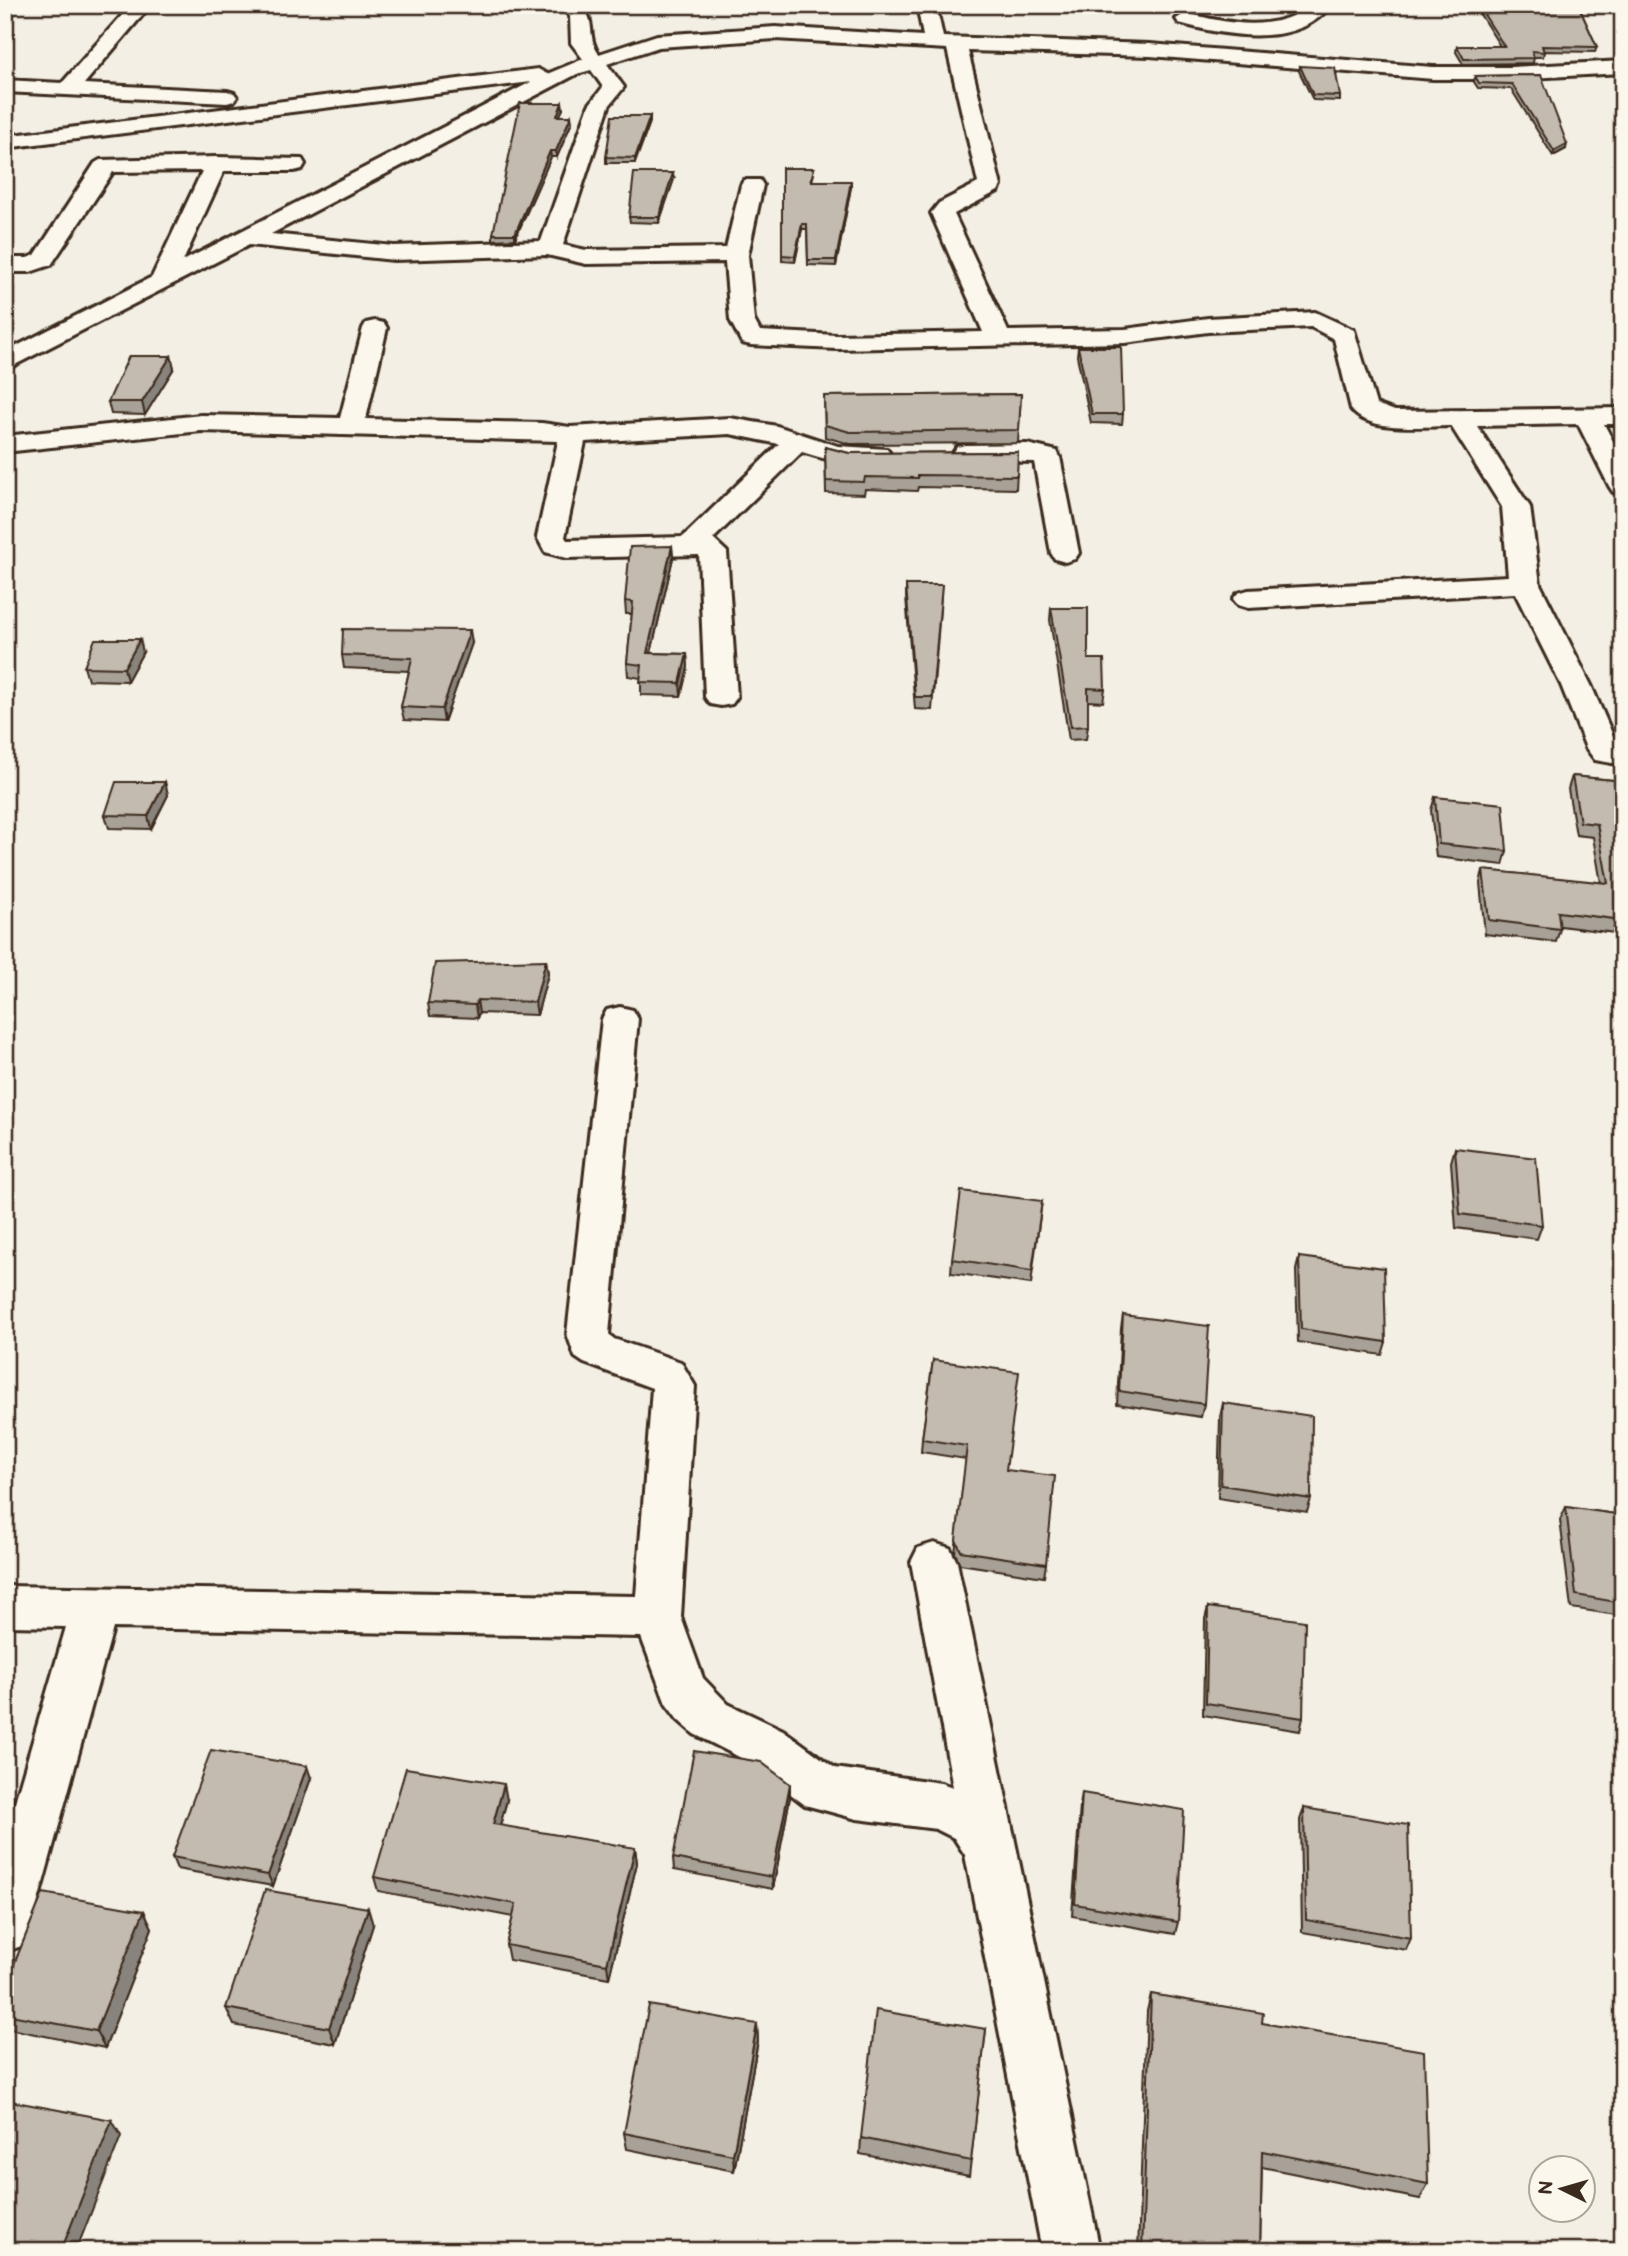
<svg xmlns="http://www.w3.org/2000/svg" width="1628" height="2256" viewBox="0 0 1628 2256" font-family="'Balsamiq Sans',sans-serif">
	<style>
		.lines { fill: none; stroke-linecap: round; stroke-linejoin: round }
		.minor-casing { stroke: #3b2a1e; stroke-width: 6 }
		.minor { fill: #fbf7ec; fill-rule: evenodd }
		.wall { fill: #a8a197; stroke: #3b2a1e; stroke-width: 2 }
		.shaded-wall { fill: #88837b; stroke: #3b2a1e; stroke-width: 2 }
		.building { fill: #c3bbb0; stroke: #3b2a1e; stroke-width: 2 }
	</style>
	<rect width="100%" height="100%" fill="#f3efe4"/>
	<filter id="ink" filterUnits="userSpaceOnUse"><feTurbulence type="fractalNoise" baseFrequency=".0143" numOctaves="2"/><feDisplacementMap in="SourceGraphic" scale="14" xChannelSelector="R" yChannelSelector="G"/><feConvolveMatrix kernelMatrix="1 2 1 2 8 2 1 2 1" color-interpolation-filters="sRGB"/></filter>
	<g filter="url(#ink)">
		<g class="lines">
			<defs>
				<g id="minor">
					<polygon points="131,5 151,5 84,84 227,91 234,93 237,97 234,101 227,103 5,92 5,80 62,83"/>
					<path d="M 558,5 L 581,5 C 597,21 586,36 599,54 L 657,35 L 775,27 L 923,36 L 917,5 L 936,5 L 943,37 L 1150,44 L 1433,67 L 1512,67 L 1623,61 L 1623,73 L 1512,79 L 1433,79 L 1150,56 L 968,51 L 1001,186 L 998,191 L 954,214 L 1008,331 L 1125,329 L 1208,318 L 1315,312 L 1354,330 L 1376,404 L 1395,411 L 1623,408 L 1623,424 L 1604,424 L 1623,460 L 1623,494 L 1613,492 L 1609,486 L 1578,424 L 1477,426 L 1530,507 L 1540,584 L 1591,685 L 1617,745 L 1623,745 L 1623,765 L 1595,760 L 1586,748 L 1561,685 L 1515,593 L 1248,608 L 1238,605 L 1233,599 L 1238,593 L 1248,590 L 1508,576 L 1502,507 L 1451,426 C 1425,426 1367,433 1351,409 L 1334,339 L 1311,327 L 1208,332 L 1125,343 L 837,349 L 751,345 L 742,343 L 730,320 L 725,262 L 586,264 L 547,255 L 394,260 L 249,245 L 5,370 L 5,352 L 152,277 L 202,171 L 113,172 L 51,265 L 30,272 L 5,272 L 5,258 L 27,258 L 35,255 L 95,163 L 100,160 L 216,157 L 302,159 L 305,164 L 302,169 L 294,171 L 224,171 L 183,261 L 531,82 L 5,148 L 5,136 L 538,69 L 547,74 L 583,59 L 571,43 L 570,16 ZM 775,39 L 947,49 L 978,183 L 939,203 L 931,213 L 983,332 L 837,335 L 760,331 L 754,320 L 748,255 L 763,185 L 760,180 L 744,180 L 741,185 L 726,248 L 586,250 L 563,245 L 609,106 L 624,87 L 607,64 L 659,47 ZM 591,70 L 603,87 L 589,105 L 541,241 L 394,246 L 271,234 L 577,74 Z"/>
					<path d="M 1310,5 L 1331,5 C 1298,49 1225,36 1179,23 L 1176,19 L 1186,13 C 1226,23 1275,34 1310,5 Z"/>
					<path d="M 375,321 L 384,323 L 387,328 L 366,419 L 542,423 L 570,427 L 730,418 L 777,426 L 838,446 L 887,449 L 891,455 L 887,461 C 859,468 829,461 802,452 L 713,539 L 727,552 L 737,697 L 732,704 L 721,706 L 710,704 L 705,697 L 699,555 L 567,558 L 545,552 L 537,537 L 558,441 L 201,431 L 5,452 L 5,436 L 201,415 L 340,418 L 363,328 L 366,323 ZM 730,434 L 779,444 L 683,537 L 567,540 L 565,537 L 585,442 Z"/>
					<polygon points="1027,444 1057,451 1060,457 1079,553 1075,559 1065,562 1055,559 1051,553 1034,462 966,461 957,459 953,453 957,447 966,445"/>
					<polygon points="620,1007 633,1010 638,1019 609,1334 614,1339 681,1362 695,1386 681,1617 703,1678 728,1704 783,1730 835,1768 941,1783 953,1787 911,1562 918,1548 934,1543 950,1548 957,1562 1100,2251 1042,2251 965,1855 954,1838 936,1829 857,1819 805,1805 749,1762 694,1734 678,1720 666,1704 641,1637 113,1628 31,1927 24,1945 5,1952 5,1836 66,1627 5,1626 5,1586 636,1596 652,1388 584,1363 575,1357 567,1334 602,1019 607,1010"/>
				</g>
			</defs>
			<!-- minor casing -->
			<use href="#minor" class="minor-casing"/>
			<!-- minor -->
			<use href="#minor" class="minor"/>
		</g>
		<!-- wall -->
		<g class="wall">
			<polygon points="1474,5 1578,5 1597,47 1595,52 1544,51 1543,57 1534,57 1533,63 1463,64 1456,52 1457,46 1500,46"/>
			<polygon points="1300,66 1340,96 1340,101 1313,100 1299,71"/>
			<polygon points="1541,75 1566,149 1553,156 1511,89 1478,88 1474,82 1475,76"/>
			<polygon points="562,103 563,109 559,116 572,122 557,157 551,157 515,239 493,240 493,234"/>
			<polygon points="650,116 650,122 635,163 606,163 606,157"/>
			<polygon points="782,168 814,174 812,181 851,187 836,266 808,265 807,229 802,229 795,262 782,261"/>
			<polygon points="674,179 659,223 630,222 629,217"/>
			<polygon points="1078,347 1123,414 1122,424 1091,423 1077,356"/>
			<polygon points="171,356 174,368 145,415 111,414 108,402"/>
			<polygon points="1021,394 1018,443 850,444 825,437 824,396"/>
			<polygon points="825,447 849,453 1018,452 1016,489 918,487 917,491 865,489 864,494 826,493"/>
			<polygon points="672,546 673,558 651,653 687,654 688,667 681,696 641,695 641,678 628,676 627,663 632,614 626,614 625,601"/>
			<polygon points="906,585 941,597 932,710 915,709 906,597"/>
			<polygon points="1051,608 1088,659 1105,689 1103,702 1088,701 1088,726 1086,739 1069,740 1050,620"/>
			<polygon points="472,643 444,722 404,720 401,707 409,671 344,668 342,655"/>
			<polygon points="143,652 127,681 88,680 84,667"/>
			<polygon points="1572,776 1623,781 1623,934 1560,926 1560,929 1556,942 1485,934 1480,883 1483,870 1601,883 1593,837 1576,835 1568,789"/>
			<polygon points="165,782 168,795 151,829 109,828 105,815"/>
			<polygon points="1435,797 1507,851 1503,865 1436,857 1431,810"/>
			<polygon points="546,960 548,974 537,1015 479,1013 477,1018 430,1016 428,1003"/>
			<polygon points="1455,1148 1542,1225 1537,1239 1456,1228 1451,1162"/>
			<polygon points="1042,1201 1031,1284 951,1273 952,1259"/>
			<polygon points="1299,1257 1386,1342 1382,1355 1298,1342 1296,1270"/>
			<polygon points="1123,1315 1204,1404 1201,1417 1117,1404 1121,1328"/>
			<polygon points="933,1360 1007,1470 1046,1564 1044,1577 960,1564 955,1553 966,1459 921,1452 922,1439"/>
			<polygon points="1223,1403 1311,1499 1307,1512 1218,1498 1220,1417"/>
			<polygon points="1566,1507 1623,1515 1623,1666 1616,1615 1571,1608 1560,1520"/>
			<polygon points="1208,1607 1303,1718 1300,1731 1203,1715 1205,1619"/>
			<polygon points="311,1778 273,1886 177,1869 172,1857"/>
			<polygon points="1082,1793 1178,1922 1175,1934 1072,1916 1080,1806"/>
			<polygon points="790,1797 773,1889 674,1870 673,1858"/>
			<polygon points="507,1800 500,1826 635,1848 637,1863 609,1978 509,1960 506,1945 513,1917 378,1891 374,1877"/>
			<polygon points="1304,1808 1411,1938 1406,1950 1302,1932 1300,1820"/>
			<polygon points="144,1911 152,1928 105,2048 5,2028 5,1986"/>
			<polygon points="373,1925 335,2044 234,2025 226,2008"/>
			<polygon points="1151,1994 1262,2023 1428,2184 1420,2199 1262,2167 1260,2251 1138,2251 1147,2011"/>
			<polygon points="757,2024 758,2041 734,2171 627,2149 624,2133"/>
			<polygon points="986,2029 969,2176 860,2154 861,2138"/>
		</g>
		<!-- shaded-wall -->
		<g class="shaded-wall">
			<polygon points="562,103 563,109 557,122 557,116"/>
			<polygon points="571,116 572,122 557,157 556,151"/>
			<polygon points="650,116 650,122 635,163 635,158"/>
			<polygon points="1567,144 1566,149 1553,156 1554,151"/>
			<polygon points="550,151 551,157 515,239 515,234"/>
			<polygon points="673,173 674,179 659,223 659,217"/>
			<polygon points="851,181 851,187 836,266 836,260"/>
			<polygon points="802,224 802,229 795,262 795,256"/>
			<polygon points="171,356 174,368 145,415 142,402"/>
			<polygon points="672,546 673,558 648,666 647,653"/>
			<polygon points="470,630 472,643 444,722 442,709"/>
			<polygon points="140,639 143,652 127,681 124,668"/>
			<polygon points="687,654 688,667 681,696 680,683"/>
			<polygon points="165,782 168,795 151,829 148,816"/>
			<polygon points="546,960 548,974 537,1015 535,1002"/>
			<polygon points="477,1000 479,1013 477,1018 475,1005"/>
			<polygon points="307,1766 311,1778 273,1886 268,1875"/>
			<polygon points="504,1784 507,1800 496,1839 493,1824"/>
			<polygon points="790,1784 790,1797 773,1889 772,1877"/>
			<polygon points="635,1848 637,1863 609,1978 607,1964"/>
			<polygon points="368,1908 373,1925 335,2044 329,2028"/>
			<polygon points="144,1911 152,1928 105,2048 96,2031"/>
			<polygon points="757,2024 758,2041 734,2171 733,2155"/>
			<polygon points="112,2120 121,2136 76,2251 61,2251"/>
		</g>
		<!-- building -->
		<g class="building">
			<polygon points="1478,5 1578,5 1597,47 1542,46 1544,52 1532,51 1534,58 1464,59 1457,46 1504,46"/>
			<polygon points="1300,66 1335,68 1340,96 1313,95"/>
			<polygon points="1541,75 1567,144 1554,151 1512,84 1479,83 1475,76"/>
			<polygon points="520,103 562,103 557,116 571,116 556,151 550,151 515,234 493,234"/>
			<polygon points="612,116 650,116 635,158 606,157"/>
			<polygon points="782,168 814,168 811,181 851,181 836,260 808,260 807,224 802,224 795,256 782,255"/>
			<polygon points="634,173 673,173 659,217 629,217"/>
			<polygon points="1078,347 1121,347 1123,414 1092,414"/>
			<polygon points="129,356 171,356 142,402 108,402"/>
			<polygon points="1021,394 1019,430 850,432 825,425 824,396"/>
			<polygon points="825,447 849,453 1018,452 1017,476 918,475 918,478 865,477 864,482 826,481"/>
			<polygon points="672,546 647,653 687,654 680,683 640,682 642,665 627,663 633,602 625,601 630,547"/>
			<polygon points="906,585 942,585 932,697 915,697"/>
			<polygon points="1051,608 1088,608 1088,659 1104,659 1105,689 1088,688 1088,726 1071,727"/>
			<polygon points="343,629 470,630 442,709 401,707 412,658 342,655"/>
			<polygon points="95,639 140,639 124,668 84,667"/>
			<polygon points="1572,776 1623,781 1623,920 1558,912 1560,929 1489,920 1483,870 1608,883 1597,824 1580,822"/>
			<polygon points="116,782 165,782 148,816 105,815"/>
			<polygon points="1435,797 1503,804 1507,851 1439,844"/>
			<polygon points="546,960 535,1002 477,1000 475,1005 428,1003 435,963"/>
			<polygon points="1455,1148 1536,1158 1542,1225 1460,1214"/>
			<polygon points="961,1191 1042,1201 1032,1271 952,1259"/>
			<polygon points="1299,1257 1384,1268 1386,1342 1301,1329"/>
			<polygon points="1123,1315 1209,1326 1204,1404 1119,1391"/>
			<polygon points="933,1360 1019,1372 1006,1470 1055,1476 1046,1564 961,1551 956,1540 967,1446 922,1439"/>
			<polygon points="1223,1403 1312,1416 1311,1499 1221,1485"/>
			<polygon points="1566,1507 1623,1515 1623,1609 1622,1603 1576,1595"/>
			<polygon points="1208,1607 1305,1621 1303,1718 1206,1703"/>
			<polygon points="211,1750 307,1766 268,1875 172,1857"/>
			<polygon points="694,1751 761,1762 790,1784 772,1877 673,1858"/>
			<polygon points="406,1768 504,1784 493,1824 635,1848 607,1964 506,1945 516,1904 374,1877"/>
			<polygon points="1082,1793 1184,1810 1178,1922 1075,1904"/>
			<polygon points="1304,1808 1408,1825 1411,1938 1306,1920"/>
			<polygon points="265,1890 368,1908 329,2028 226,2008"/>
			<polygon points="43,1893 144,1911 96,2031 5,2014 5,1986"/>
			<polygon points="1151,1994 1263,2013 1262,2023 1424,2051 1428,2184 1262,2151 1260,2251 1142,2251"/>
			<polygon points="649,2005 757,2024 733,2155 624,2133"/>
			<polygon points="876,2010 986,2029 971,2161 861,2138"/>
			<polygon points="5,2100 112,2120 61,2251 19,2251 5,2248"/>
		</g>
	</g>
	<!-- margin -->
	<rect width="1628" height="2256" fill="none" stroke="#fbf7ec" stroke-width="28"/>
	<rect x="14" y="14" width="1600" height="2228" fill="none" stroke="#3b2a1e" stroke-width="2.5" filter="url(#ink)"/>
	<!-- north arrow -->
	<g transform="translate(1562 2189) rotate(275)"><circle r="33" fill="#fbf7ec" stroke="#aea59a" stroke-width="2"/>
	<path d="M0-5L12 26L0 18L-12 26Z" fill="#3b2a1e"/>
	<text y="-10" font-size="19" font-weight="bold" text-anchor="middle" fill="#3b2a1e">N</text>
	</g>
</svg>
